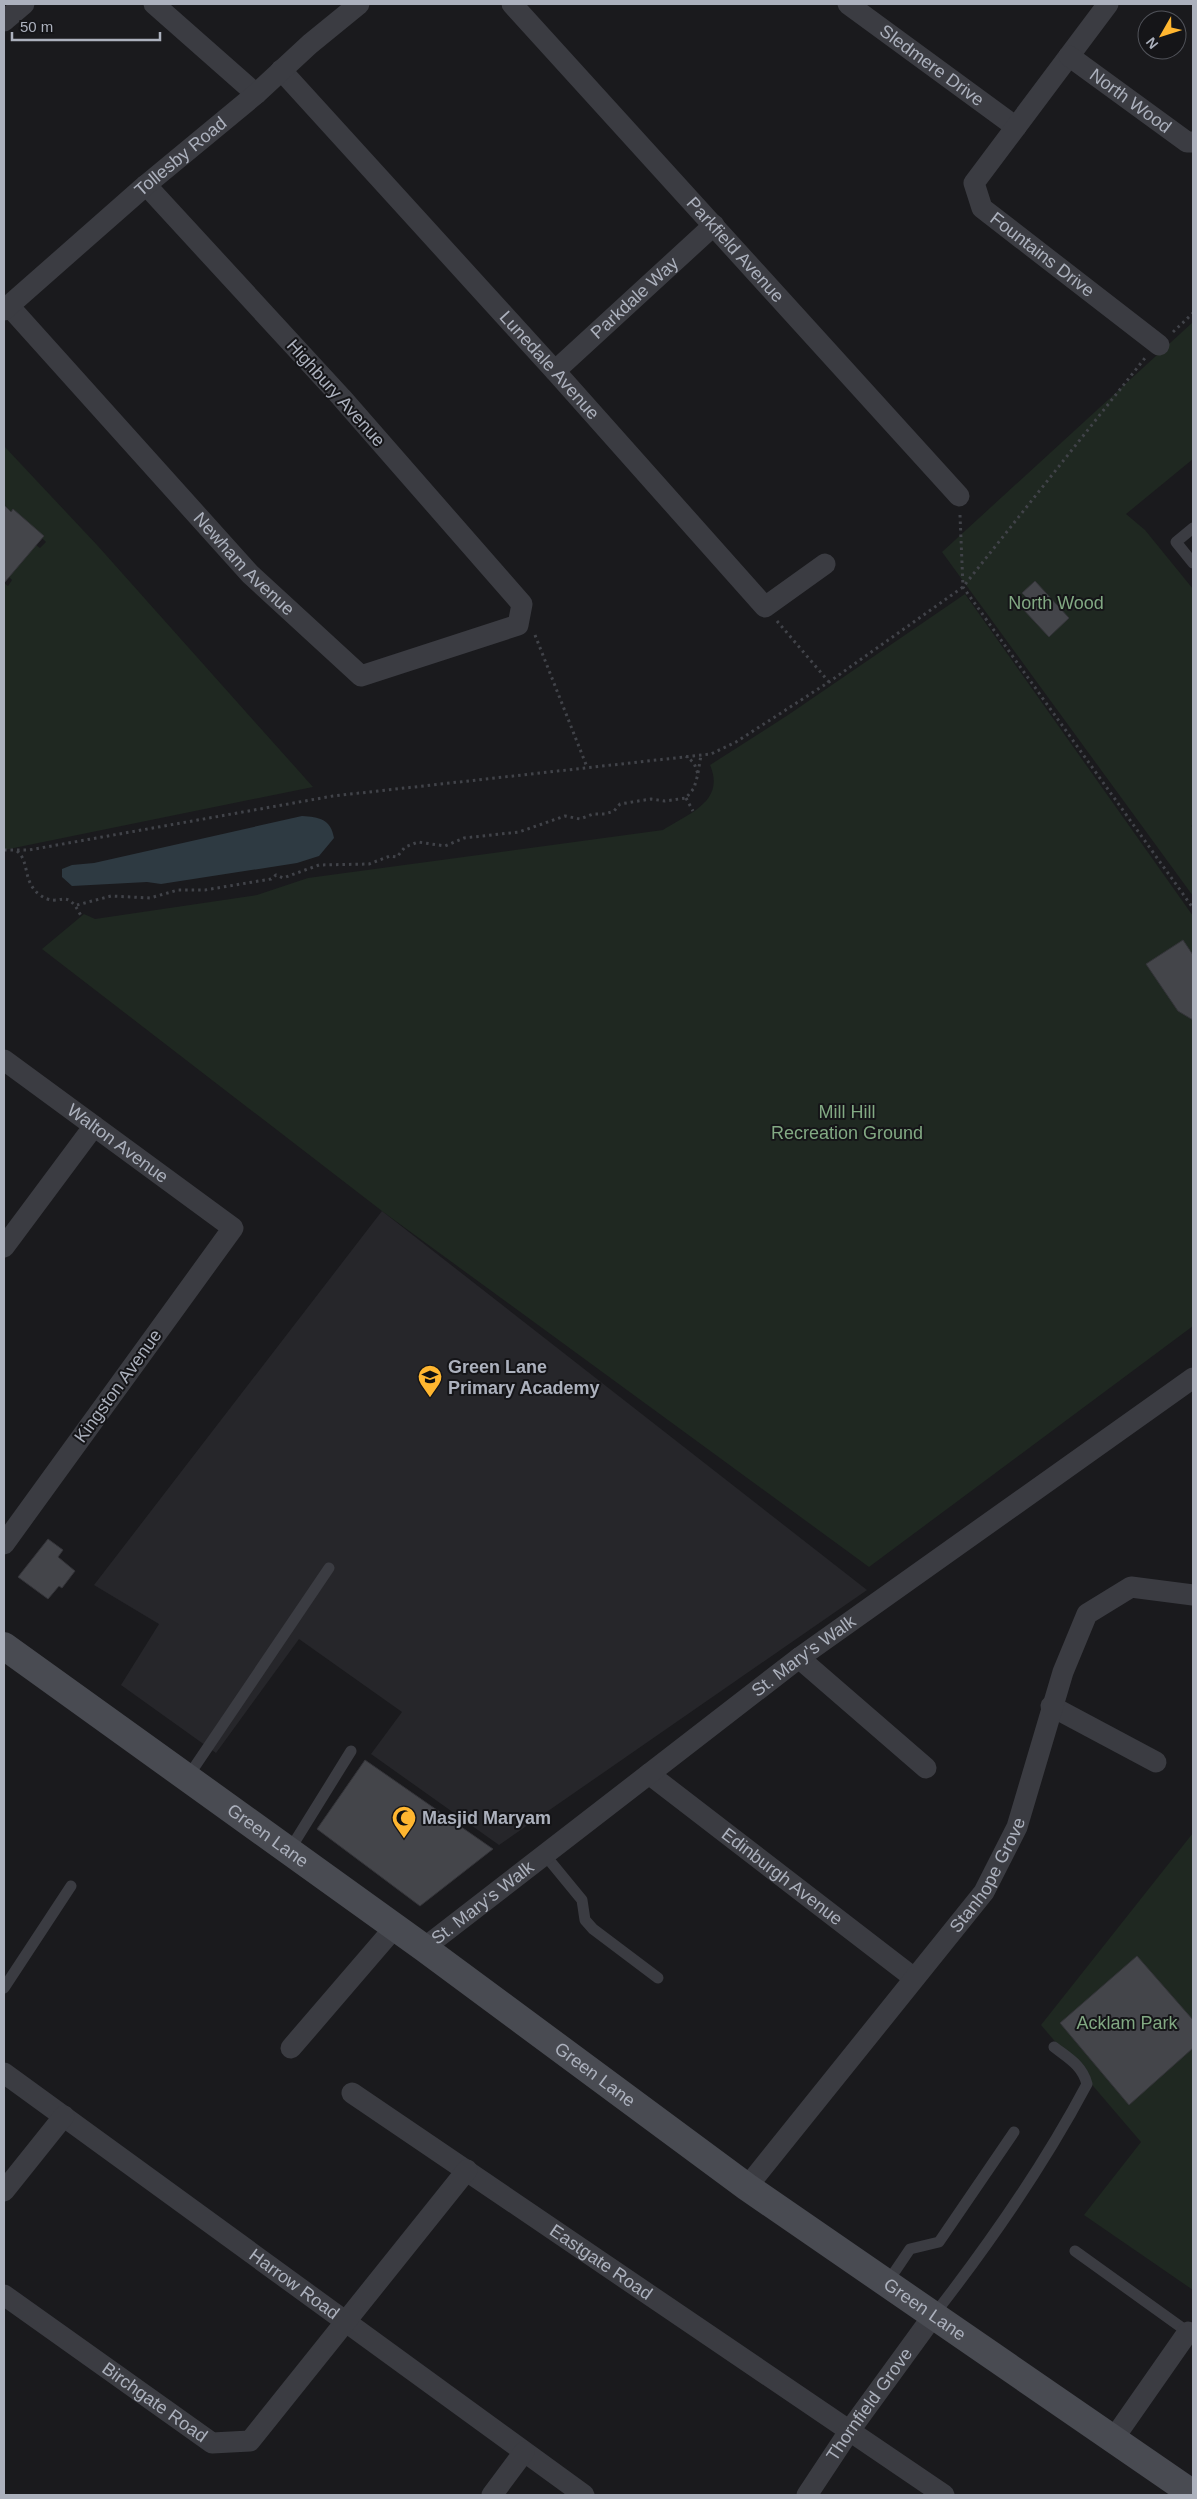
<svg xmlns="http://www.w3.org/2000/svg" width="1197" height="2499" viewBox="0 0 1197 2499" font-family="Helvetica,sans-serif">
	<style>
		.built { fill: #26262a }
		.green { fill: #1f2821 }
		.water { fill: #2e3a42 }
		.building { fill: #44454a; stroke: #343439 }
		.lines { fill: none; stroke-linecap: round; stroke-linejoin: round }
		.path { stroke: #414349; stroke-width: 3; stroke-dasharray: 2.5 4; stroke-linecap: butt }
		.lane { stroke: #3b3c42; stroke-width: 11 }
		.street { stroke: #3b3c42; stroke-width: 21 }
		.secondary { stroke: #494b52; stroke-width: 28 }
		.labels { text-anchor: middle; stroke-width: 4; stroke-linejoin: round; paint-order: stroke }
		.street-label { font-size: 18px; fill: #acb1bd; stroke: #151518 }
		.park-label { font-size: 18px; fill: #82a983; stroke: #151518 }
		.poi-label { font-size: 18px; font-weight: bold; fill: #acb1bd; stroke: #151518; text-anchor: start }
	</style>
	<rect width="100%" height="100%" fill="#1a1a1d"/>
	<!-- built -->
	<polygon class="built" points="382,1211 867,1590 499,1845 371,1754 402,1712 299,1639 216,1753 121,1685 159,1624 94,1585"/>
	<!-- green -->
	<g class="green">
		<polygon points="1193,322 1193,459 1126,514 1145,530 1193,589 1193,827 1191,825 1193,829 1193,896 942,552"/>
		<polygon points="4,446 97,545 313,787 4,850 4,583 8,586 12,580 9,577 36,545 40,548 46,542 13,510 11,512 4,505"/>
		<path d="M 965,594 L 1193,916 L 1193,1326 L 869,1567 L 382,1211 L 42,949 L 84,914 L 95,919 L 257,895 L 308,878 L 663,830 C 687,814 726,802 710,765 L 788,715 Z"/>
		<polygon points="1193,1833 1193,2290 1084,2215 1141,2142 1041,2025"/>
	</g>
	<!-- water -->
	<path class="water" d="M 302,816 C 319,817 331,819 334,838 L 319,856 L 297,863 L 161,884 L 147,882 L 72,886 L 62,877 L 62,869 L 72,865 L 94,863 Z"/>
	<!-- building -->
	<g class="building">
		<polygon points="4,505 11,512 13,509 44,536 4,583"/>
		<polygon points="1035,581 1069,618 1049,637 1022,608 1030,601 1022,593"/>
		<polygon points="1183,940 1193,955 1193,1020 1178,1011 1146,964"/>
		<polygon points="48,1539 63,1550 58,1557 75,1571 62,1588 59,1586 48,1599 18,1577"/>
		<polygon points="365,1760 493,1849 420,1906 317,1829"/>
		<polygon points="1137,1956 1193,2020 1193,2048 1129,2105 1060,2023"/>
	</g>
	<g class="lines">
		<!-- path -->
		<g class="path">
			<polyline points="1173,332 1193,313"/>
			<polyline points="960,515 963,587 1193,908"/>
			<polyline points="777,621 829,682"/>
			<polyline points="535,635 587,767"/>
			<polyline points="698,773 701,755"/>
			<polyline points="686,798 693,811"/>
			<polyline points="4,850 29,850 333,796 711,754 736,742 829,682 963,587 1145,358"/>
			<path d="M 17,851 C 30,861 22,882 40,895 C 61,910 65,884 81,916"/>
			<polyline points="77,905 111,896 150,898 178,890 205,890 271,879 276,875 283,878 319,865 369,864 390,856 397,857 405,847 418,842 445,846 464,838 519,832 565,816 580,819 593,814 605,814 614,811 620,804 651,799 665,801 686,798 694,788 698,774 694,763 686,756"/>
		</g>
		<!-- lane -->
		<g class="lane">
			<polyline points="1193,528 1176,542 1193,563"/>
			<polyline points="187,1778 329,1568"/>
			<polyline points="289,1851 351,1751"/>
			<polyline points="545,1855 582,1900 585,1920 593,1929 658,1978"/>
			<polyline points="4,1988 71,1886"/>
			<polyline points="1075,2251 1192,2335"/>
			<polyline points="887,2283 910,2249 939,2242 1014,2132"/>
			<path d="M 933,2316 C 990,2243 1044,2165 1087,2084 C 1082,2065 1068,2058 1054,2047"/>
		</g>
		<!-- street -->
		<g class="street">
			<polyline points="154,4 256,94"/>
			<path id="s1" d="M 512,4 L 959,496"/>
			<path id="s2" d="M 848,4 L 1016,127"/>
			<path id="s3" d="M 1108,4 L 974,183 L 982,208 L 1159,345"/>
			<polyline points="4,21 24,4"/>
			<path id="s4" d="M 1069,56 L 1187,142 L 1193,142"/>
			<path id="s5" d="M 281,70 L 555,371 L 765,607 L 825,564"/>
			<path id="s6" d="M 9,306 L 250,574 L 361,676 L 518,625 L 522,604 L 341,397 L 146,185"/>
			<path id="s7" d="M 4,310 L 146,185 L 256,94 L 310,44 L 359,4"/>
			<path id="s8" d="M 555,371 L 714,225"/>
			<path id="s9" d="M 4,1060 L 233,1228 L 4,1544"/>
			<polyline points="4,1247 94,1126"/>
			<polyline points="799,1658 926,1768"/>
			<polyline points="1051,1706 1156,1762"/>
			<path id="s10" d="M 649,1774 L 914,1978"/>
			<path id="s11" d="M 424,1948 L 799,1658 L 1193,1378"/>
			<polyline points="291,2048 395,1927"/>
			<path id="s12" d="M 4,2073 L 584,2495"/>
			<path id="s13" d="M 352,2093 L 944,2495"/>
			<path id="s14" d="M 747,2187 L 984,1892 L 1017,1827 L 1063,1672 L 1087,1614 L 1131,1587 L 1193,1595"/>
			<polyline points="4,2191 64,2116"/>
			<path id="s15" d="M 4,2295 L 212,2443 L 250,2441 L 467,2170"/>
			<polyline points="1114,2438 1188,2332"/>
			<polyline points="492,2495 524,2452"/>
			<path id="s16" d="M 807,2495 L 850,2430 L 933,2316"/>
		</g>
		<!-- secondary -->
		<path class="secondary" id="s17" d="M 4,1646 L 424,1948 L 747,2187 L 1193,2494"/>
	</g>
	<!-- icons -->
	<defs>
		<symbol id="school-pin" viewBox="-11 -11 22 30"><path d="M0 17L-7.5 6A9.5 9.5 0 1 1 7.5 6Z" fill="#ffb630" stroke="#151518"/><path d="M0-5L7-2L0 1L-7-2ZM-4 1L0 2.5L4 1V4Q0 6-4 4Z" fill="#111"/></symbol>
		<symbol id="mosque-pin" viewBox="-11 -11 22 30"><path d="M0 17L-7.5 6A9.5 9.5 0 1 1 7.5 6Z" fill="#ffb630" stroke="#151518"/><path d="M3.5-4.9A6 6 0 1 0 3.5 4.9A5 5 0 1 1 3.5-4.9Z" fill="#111"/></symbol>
	</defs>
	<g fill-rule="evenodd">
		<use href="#school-pin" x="416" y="1363" width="28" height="38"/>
		<use href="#mosque-pin" x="390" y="1804" width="28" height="38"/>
	</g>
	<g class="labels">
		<!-- street labels -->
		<g class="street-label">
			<text dy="6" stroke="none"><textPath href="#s2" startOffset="104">Sledmere Drive</textPath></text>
			<text dy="6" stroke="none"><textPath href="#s4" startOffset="76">North Wood</textPath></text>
			<text dy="6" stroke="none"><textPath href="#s7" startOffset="234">Tollesby Road</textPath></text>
			<text dy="6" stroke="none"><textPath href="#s1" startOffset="332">Parkfield Avenue</textPath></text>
			<text dy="6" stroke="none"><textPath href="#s3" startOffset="326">Fountains Drive</textPath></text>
			<text dy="6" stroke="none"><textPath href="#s8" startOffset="108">Parkdale Way</textPath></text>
			<text dy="6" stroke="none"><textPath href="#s5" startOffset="399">Lunedale Avenue</textPath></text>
			<text transform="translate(336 393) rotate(48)" y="6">Highbury Avenue</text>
			<text dy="6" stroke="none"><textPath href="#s6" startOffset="349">Newham Avenue</textPath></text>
			<text dy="6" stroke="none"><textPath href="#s9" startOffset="141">Walton Avenue</textPath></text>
			<text transform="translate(118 1386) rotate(-54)" y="6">Kingston Avenue</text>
			<text dy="6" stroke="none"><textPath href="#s11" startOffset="479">St. Mary's Walk</textPath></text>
			<text dy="6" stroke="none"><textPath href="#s17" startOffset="325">Green Lane</textPath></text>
			<text dy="6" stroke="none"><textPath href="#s14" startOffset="395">Stanhope Grove</textPath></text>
			<text dy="6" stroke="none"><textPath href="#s10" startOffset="168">Edinburgh Avenue</textPath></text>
			<text dy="6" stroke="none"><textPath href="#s11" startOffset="74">St. Mary's Walk</textPath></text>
			<text dy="6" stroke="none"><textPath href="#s17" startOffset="730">Green Lane</textPath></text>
			<text dy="6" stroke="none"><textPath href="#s13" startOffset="301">Eastgate Road</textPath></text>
			<text dy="6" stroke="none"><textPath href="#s12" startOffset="359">Harrow Road</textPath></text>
			<text dy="6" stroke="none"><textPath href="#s17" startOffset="1135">Green Lane</textPath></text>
			<text dy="6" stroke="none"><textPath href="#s15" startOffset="185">Birchgate Road</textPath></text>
			<text dy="6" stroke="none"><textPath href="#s16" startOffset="110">Thornfield Grove</textPath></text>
		</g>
		<!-- park labels -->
		<g class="park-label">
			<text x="1056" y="609">North Wood</text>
			<text x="847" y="1118">Mill Hill<tspan x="847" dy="21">Recreation Ground</tspan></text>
			<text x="1127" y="2029">Acklam Park</text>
		</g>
		<!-- poi labels -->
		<g class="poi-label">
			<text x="448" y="1373">Green Lane<tspan x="448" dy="21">Primary Academy</tspan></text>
			<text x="422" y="1824">Masjid Maryam</text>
		</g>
	</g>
	<!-- border -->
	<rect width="1197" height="2499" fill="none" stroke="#acb1bd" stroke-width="10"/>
	<!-- north arrow -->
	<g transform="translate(1162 35) rotate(231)"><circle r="24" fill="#151518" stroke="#51535a"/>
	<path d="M0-4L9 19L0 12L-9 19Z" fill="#ffb630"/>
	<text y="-8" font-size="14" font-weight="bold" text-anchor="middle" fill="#acb1bd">N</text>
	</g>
	<!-- scale -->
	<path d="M12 32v8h148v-8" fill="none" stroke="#acb1bd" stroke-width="2.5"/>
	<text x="20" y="32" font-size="15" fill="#acb1bd" stroke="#151518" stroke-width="4" paint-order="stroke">50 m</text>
</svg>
